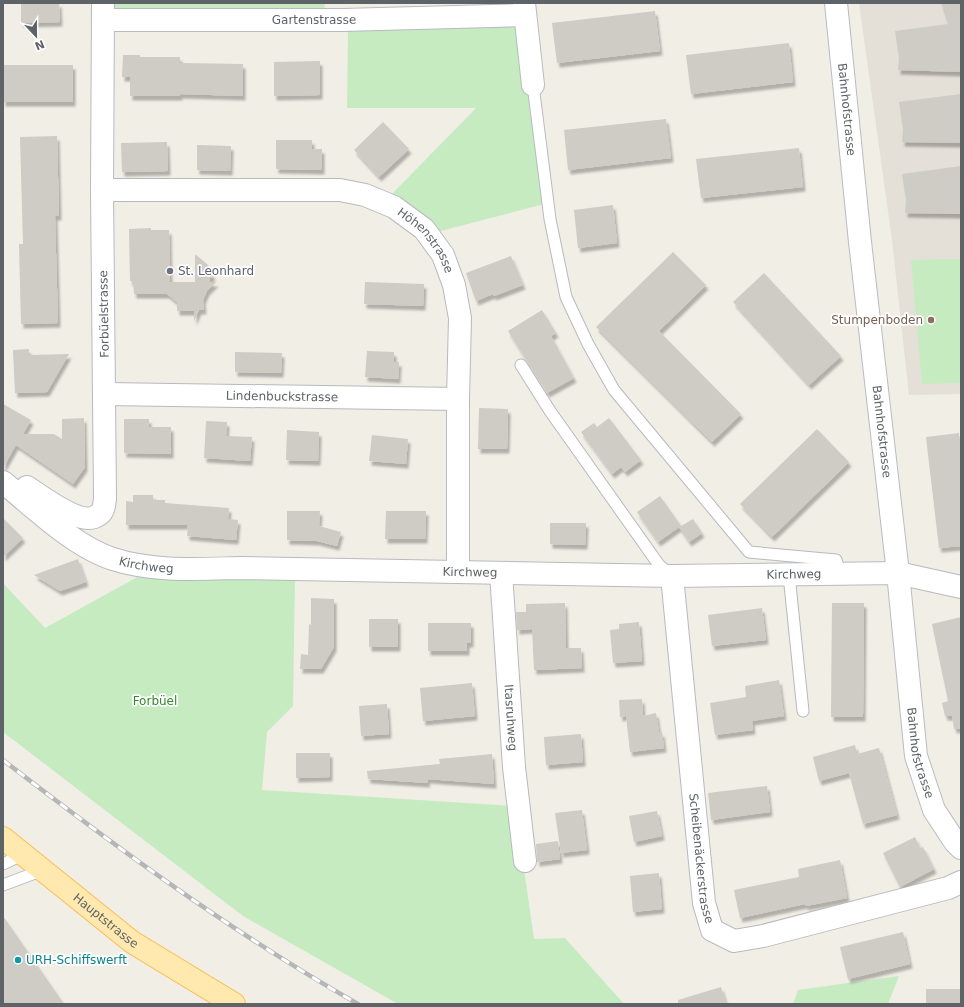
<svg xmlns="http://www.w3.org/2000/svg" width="964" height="1007" viewBox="0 0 964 1007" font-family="'DejaVu Sans',sans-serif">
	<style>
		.education { fill: #e4dfd7 }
		.green { fill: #c6ebc1 }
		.building { fill: #cfcbc5; filter: url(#shadow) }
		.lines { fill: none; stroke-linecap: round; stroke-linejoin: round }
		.lane-casing { stroke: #b7babe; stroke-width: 13 }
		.street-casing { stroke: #b7babe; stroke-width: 24 }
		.secondary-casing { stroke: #b8bcc1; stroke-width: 24 }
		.primary-casing { stroke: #febb52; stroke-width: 24 }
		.lane { stroke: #fff; stroke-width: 11 }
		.street { stroke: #fff; stroke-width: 22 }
		.secondary { stroke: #fff; stroke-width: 22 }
		.primary { stroke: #ffe9ae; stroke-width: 22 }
		.rail-casing { stroke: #b5b6b7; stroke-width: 4.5 }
		.rail { stroke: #fff; stroke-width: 3; stroke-dasharray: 9; stroke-linecap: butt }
		.worship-dot { fill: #6b7280; stroke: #fff; stroke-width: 1.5 }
		.education-dot { fill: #8d6e63; stroke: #fff; stroke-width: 1.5 }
		.culture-dot { fill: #0f9aa8; stroke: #fff; stroke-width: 1.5 }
		.labels { text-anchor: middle; stroke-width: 3.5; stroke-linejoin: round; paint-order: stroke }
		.street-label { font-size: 12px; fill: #5e6368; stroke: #fff }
		.worship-label { font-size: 12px; fill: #5b616d; stroke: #fff; text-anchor: start }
		.education-label { font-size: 12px; fill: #785e54; stroke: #fff; text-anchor: end }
		.park-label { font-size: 12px; fill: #33872d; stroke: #fff }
		.culture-label { font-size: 12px; fill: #0d838f; stroke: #fff; text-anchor: start }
	</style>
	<defs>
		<filter id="shadow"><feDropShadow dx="2.5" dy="4.5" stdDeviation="1" flood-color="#0004"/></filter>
	</defs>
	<rect width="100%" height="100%" fill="#f1eee6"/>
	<!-- education -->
	<polygon class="education" points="859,3 961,3 961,394 909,395 892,240"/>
	<!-- green -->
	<g class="green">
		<polygon points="111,3 325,3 324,10 111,12"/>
		<polygon points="519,21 544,204 437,232 391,195 476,108 347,108 348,30"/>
		<polygon points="961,259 961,383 922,384 911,260"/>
		<polygon points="141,575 295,577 293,706 267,732 262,790 515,806 534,939 565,938 624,1004 398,1004 243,916 3,732 3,583 45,628"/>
		<polygon points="899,976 888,1004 793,1004 798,990"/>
	</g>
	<!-- building -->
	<g class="building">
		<polygon points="21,3 59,3 60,22 21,23"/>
		<polygon points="941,3 961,3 961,72 898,70 899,58 895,31 948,24"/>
		<polygon points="655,11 660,51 557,63 552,23"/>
		<polygon points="789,43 793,82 691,94 686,55"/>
		<polygon points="123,55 140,55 140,57 180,57 180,63 243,64 243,96 180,94 180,96 130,96 130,77 122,77"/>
		<polygon points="320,61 320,95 274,96 274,62"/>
		<rect x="3" y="65" width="70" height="37"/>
		<polygon points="961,94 961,143 902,142 903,129 899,102"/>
		<polygon points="666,119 671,158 568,170 564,130"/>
		<polygon points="383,122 409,149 379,177 354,150"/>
		<polygon points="57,136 59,216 55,216 58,323 21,324 19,244 23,244 20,137"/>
		<polygon points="276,140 312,140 312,149 322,149 322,170 276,169"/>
		<polygon points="167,142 168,171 122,172 121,143"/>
		<polygon points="197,145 231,146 230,171 197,170"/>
		<polygon points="799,148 803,187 701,198 696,159"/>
		<polygon points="961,166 961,214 905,213 906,200 902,174"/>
		<polygon points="613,205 617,243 578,248 574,210"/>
		<polygon points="151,228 151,230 169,230 170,282 195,282 195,254 208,265 213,277 210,278 210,282 216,282 207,291 203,300 204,310 199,310 194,321 194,311 177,311 177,302 167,294 134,294 133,281 130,281 129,229"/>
		<polygon points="673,252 706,285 659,331 741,414 712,442 596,327"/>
		<polygon points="511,256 523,285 494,296 493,294 476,301 466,273"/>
		<polygon points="764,273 841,356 809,385 733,302"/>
		<polygon points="365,282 424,284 423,306 364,304"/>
		<polygon points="542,310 556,333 551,336 574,378 547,393 508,331"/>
		<polygon points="29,349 29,355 69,354 47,392 15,393 13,350"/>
		<polygon points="367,351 394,352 394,362 399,362 398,379 365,377"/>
		<polygon points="235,352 282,353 281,373 235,372"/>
		<polygon points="3,404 31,420 23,434 54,434 62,439 62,419 84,418 85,467 73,484 16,445 3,468"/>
		<polygon points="479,408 508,409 507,449 478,449"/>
		<polygon points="609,418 641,460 625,472 621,467 612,474 581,432 594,423 597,427"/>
		<polygon points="124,419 149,419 149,427 171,427 171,454 124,453"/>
		<polygon points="206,421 227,422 226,436 252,437 250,461 204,458"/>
		<polygon points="817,429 849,462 772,537 740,504"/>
		<polygon points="287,430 319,432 318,461 286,460"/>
		<polygon points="959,433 961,453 961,546 939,548 926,437"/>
		<polygon points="372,435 408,439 406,464 369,461"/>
		<polygon points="133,495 153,495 153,500 165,500 165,503 229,508 228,519 238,520 236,540 187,536 188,525 126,525 126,501 133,502"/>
		<polygon points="660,496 681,526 693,519 702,533 689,542 679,527 658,542 637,512"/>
		<polygon points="287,511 320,511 319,526 341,532 337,546 317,541 287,540"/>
		<polygon points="386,511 426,511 425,539 385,539"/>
		<polygon points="3,518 23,538 3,557"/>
		<polygon points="550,523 586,523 585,545 550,544"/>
		<polygon points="78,559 86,582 60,591 34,575"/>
		<polygon points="311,598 334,599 334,647 321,669 300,669 301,654 308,655 309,624 311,625"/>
		<polygon points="565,603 566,648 581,648 582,668 534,670 532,629 517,630 516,612 526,612 526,604"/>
		<polygon points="832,603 864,603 863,717 831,717"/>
		<polygon points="762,608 766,640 712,646 708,615"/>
		<polygon points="961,617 961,728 954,729 952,716 945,716 942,703 948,701 932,624"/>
		<rect x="369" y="619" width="29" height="28"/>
		<polygon points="639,622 642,661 613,663 610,630 619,629 619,624"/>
		<polygon points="428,623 471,623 471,643 467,643 467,651 428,651"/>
		<polygon points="779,680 784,716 752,721 753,730 715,735 710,703 746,697 745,686"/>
		<polygon points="472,683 475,716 423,721 420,688"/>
		<polygon points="642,699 643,716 656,713 659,733 662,732 664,748 630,752 626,716 620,717 619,700"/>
		<polygon points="387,704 389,734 361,736 359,706"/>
		<polygon points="581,734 583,762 546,765 544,737"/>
		<polygon points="855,745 857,754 879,748 897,815 863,824 849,773 819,781 813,757"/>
		<polygon points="296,753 330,753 330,777 296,778"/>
		<polygon points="492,754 494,784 427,779 428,783 368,779 367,771 440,764 439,759"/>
		<polygon points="767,786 770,812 711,820 708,793"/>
		<polygon points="582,810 587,850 561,853 555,813"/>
		<polygon points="657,811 662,836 634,842 629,816"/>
		<polygon points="915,837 920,848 923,847 934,869 900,887 883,853"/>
		<polygon points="558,841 560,859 537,862 536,844"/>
		<polygon points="840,860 847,898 806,906 805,904 740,918 734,890 799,877 798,869"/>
		<polygon points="659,873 662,909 633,912 630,876"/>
		<polygon points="3,916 64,1004 3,1004"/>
		<polygon points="903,932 910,964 848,979 840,947"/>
		<polygon points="721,987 726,1004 678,1004 678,1000"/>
		<rect x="926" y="989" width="35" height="15"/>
	</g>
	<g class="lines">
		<defs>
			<g id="lane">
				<polyline points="533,85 550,219 566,297 588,344 614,390 749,552 836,560 841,574"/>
				<polyline points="521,365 550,411 659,565 670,574"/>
				<polyline points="789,575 803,711"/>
				<polyline points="3,864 24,854"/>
				<polyline points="3,885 43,870"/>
			</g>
			<g id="street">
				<polyline points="524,3 533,85"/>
				<path id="s1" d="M 103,20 L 343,20 L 525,15"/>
				<path id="s2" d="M 102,190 L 340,190 L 365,195 L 394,207 L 424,229 L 443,255 L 454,285 L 460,318 L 458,399 L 458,572"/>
				<path id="s3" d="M 105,394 L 458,399"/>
				<path id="s4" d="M 3,482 C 33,507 75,547 113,559 C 153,572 198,569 240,568 L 672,576 L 898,573 L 961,587"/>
				<path d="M 27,487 C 41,496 82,528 98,515 C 104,512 104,505 105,499 L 102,190 L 103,3"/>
				<path id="s5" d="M 501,573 L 514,767 L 525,861"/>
				<path id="s6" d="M 672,576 L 704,903 L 712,930 L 734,941 L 763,936 L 948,888 L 961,882"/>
			</g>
			<g id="secondary">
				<path id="s7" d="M 836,3 L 860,242 L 898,573 L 916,756 L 934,810 L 955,842 L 961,848"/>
			</g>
			<g id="primary">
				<path id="s8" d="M 3,838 L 132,942 L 234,1004"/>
			</g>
		</defs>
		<!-- lane casing -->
		<use href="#lane" class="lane-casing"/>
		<!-- street casing -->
		<use href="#street" class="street-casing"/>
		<!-- secondary casing -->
		<use href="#secondary" class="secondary-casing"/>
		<!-- primary casing -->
		<use href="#primary" class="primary-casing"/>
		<!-- lane -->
		<use href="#lane" class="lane"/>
		<!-- street -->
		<use href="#street" class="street"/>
		<!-- secondary -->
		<use href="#secondary" class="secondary"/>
		<!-- primary -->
		<use href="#primary" class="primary"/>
		<defs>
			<path id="rail" d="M 3,760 C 117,848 233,933 358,1004"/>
		</defs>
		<!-- rail casing -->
		<use href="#rail" class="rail-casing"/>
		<!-- rail -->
		<use href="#rail" class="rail"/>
	</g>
	<!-- markers -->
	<circle class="worship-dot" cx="170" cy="271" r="4"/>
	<circle class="education-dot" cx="931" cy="320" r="4"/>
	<circle class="culture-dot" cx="18" cy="960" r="4"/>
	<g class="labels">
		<!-- street labels -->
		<g class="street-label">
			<text dy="4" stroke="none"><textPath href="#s1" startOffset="211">Gartenstrasse</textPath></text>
			<text dy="4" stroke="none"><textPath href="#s7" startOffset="107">Bahnhofstrasse</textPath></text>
			<text dy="4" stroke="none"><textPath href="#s2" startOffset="342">Höhenstrasse</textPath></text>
			<text transform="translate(104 314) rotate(-91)" y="4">Forbüelstrasse</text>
			<text dy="4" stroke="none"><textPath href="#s3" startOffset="177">Lindenbuckstrasse</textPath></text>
			<text dy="4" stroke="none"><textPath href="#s7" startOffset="431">Bahnhofstrasse</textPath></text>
			<text dy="4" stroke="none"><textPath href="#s4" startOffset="169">Kirchweg</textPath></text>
			<text dy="4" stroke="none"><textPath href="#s4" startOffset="493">Kirchweg</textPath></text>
			<text dy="4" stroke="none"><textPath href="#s4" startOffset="817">Kirchweg</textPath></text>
			<text dy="4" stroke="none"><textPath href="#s5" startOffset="145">Itasruhweg</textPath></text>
			<text dy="4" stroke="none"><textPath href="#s7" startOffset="755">Bahnhofstrasse</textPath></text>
			<text dy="4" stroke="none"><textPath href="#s6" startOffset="284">Scheibenäckerstrasse</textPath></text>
			<text dy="4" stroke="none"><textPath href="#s8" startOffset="132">Hauptstrasse</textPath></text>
		</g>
		<!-- worship labels -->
		<g class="worship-label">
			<text x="178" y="275">St. Leonhard</text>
		</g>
		<!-- education labels -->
		<g class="education-label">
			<text x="923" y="324">Stumpenboden</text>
		</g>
		<!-- park labels -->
		<g class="park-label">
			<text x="155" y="705">Forbüel</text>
		</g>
		<!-- culture labels -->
		<g class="culture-label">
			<text x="26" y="964">URH-Schiffswerft</text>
		</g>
	</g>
	<!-- border -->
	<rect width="964" height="1007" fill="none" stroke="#5e6368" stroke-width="8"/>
	<!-- north arrow -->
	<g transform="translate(36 36) rotate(158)" stroke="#ffffff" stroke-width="3" paint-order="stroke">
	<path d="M0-3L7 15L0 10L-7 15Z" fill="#5e6368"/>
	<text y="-6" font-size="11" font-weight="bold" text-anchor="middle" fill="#5e6368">N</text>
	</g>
</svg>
